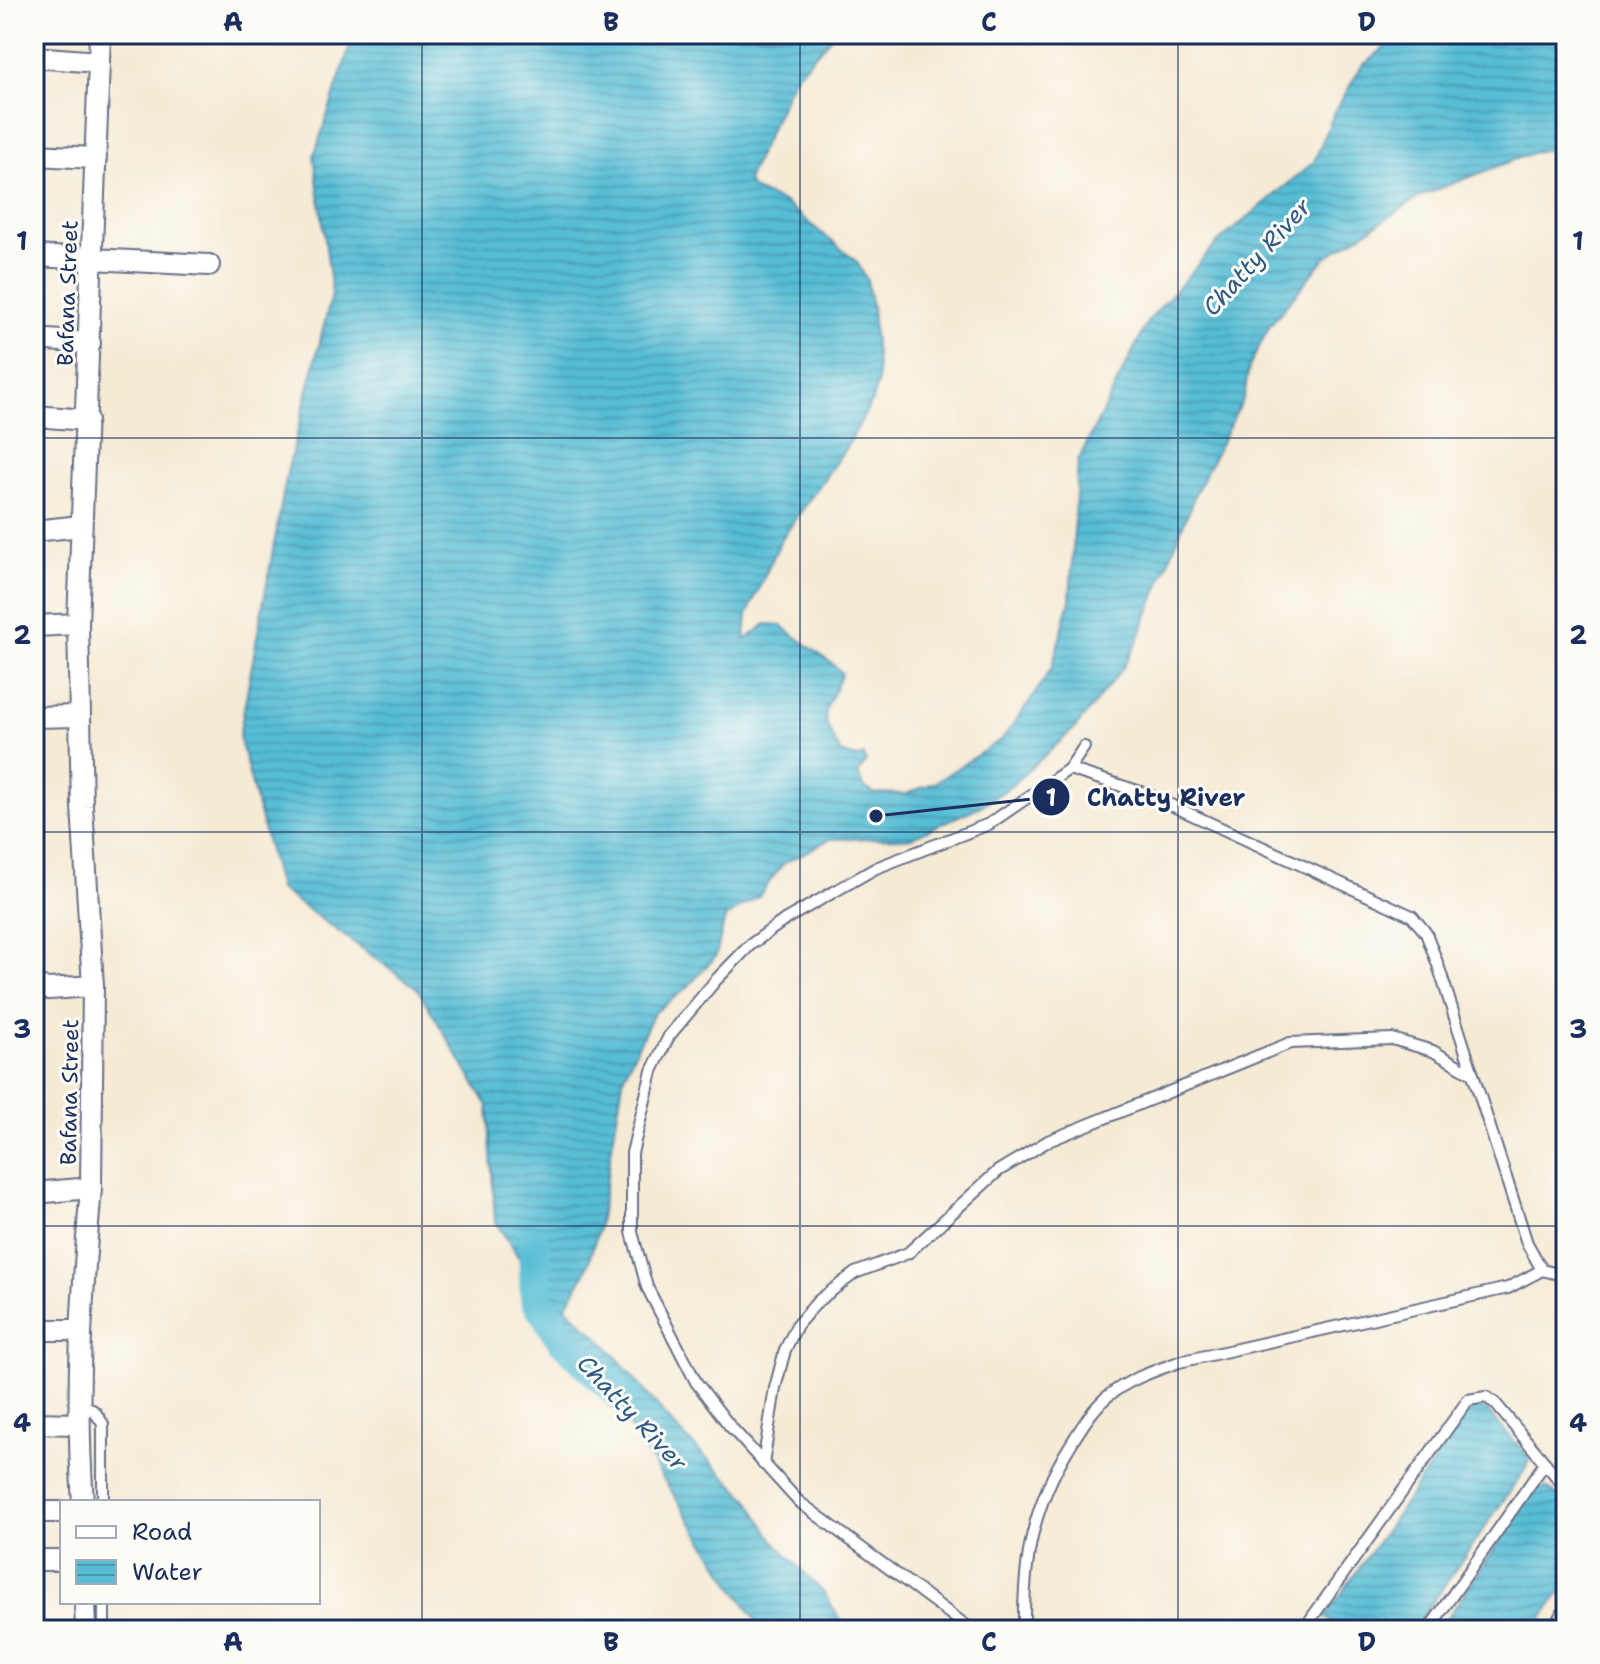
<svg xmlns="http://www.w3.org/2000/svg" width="1600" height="1664" viewBox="0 0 1600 1664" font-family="'Shantell Sans',sans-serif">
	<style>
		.water { fill: url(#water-rules); stroke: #39769a; stroke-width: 2 }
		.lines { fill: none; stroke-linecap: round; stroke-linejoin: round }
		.river { stroke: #57bdd5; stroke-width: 32 }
		.lane-casing { stroke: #677087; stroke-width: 14 }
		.street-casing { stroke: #677087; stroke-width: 24 }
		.lane { stroke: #fff; stroke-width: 10 }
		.street { stroke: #fff; stroke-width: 20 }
		.grid { fill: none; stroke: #1b2f5e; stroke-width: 2; stroke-opacity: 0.55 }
		.labels { text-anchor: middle; stroke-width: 6; stroke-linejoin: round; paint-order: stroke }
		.street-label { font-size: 22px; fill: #1b2f5e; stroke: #fdfcf7 }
		.water-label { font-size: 24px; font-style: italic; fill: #2d5a82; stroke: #fdfcf7 }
		.leader { fill: none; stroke: #1b2f5e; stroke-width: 3 }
		.callout-dot { fill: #1b2f5e; stroke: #fdfcf7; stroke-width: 3 }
		.mark-label { font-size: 24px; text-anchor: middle; font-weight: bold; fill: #fff }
		.callout-label { font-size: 24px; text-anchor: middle; font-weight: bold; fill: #1b2f5e; stroke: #fdfcf7; stroke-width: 6; stroke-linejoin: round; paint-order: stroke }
		.neatline { fill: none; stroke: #1b2f5e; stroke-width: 3 }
		.grid-label { font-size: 26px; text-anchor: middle; font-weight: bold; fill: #1b2f5e }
	</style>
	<defs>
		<pattern id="water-rules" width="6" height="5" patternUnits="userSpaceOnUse" patternTransform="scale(2)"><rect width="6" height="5" fill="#57bdd5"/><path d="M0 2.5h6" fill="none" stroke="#479ab0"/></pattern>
	</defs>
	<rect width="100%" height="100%" fill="#fdfcf7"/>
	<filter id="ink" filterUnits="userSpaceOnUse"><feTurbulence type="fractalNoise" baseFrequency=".0125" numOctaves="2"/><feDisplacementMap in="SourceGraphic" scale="16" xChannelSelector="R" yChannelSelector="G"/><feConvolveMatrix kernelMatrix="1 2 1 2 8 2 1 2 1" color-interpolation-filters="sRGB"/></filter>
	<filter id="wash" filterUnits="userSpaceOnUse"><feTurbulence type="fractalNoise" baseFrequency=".006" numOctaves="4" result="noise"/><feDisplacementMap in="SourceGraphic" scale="32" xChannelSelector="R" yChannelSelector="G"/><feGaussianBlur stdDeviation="1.8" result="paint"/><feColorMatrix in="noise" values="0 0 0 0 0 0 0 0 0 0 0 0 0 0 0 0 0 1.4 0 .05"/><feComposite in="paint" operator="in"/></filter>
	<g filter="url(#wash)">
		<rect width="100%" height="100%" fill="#f5ead4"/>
		<!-- water -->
		<g class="water">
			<path d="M 354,34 L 834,34 L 793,79 L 747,180 L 752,189 L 785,203 L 857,262 L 867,280 L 872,308 L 878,381 L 872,401 L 850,442 L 781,540 L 747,615 L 745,640 L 766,624 L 780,625 L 834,665 L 842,673 C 826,716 815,707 841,753 L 856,758 L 864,755 L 866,762 L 858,773 L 863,786 L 874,793 L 906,794 L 934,783 L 1002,739 L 1030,701 L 1052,667 L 1070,600 L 1078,461 L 1148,321 L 1217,243 L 1314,162 L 1335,111 L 1362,66 L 1401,34 L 1566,34 L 1566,147 L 1537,151 L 1423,195 L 1325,258 L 1270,325 L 1249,367 L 1244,397 L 1196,492 L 1136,645 L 1122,669 L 1076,727 L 1010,787 L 981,806 L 910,838 L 830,839 L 783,864 L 759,896 L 725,918 L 716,956 L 686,989 L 654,1013 L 624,1075 L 598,1230 L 586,1271 L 566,1307 L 608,1347 L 674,1426 L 749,1500 L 775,1542 L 825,1594 L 846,1630 L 762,1630 L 495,1221 L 488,1106 L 417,988 L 279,889 L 239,736 L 287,473 L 332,293 L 314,156 Z"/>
			<polygon points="1477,1407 1486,1410 1529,1457 1527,1467 1413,1630 1343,1630 1325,1617 1467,1414"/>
			<polygon points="1546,1487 1566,1502 1566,1584 1534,1630 1439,1630 1535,1490"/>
		</g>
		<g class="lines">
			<!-- river -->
			<polyline class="river" points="534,1241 536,1298 562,1339 620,1395"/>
		</g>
	</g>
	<g filter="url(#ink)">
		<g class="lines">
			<defs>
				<g id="lane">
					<polyline points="1069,769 1147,794 1412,916 1426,933 1438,965 1527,1243 1542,1270 1566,1276"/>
					<polyline points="81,1402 95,1412 103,1424 103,1502"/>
					<polyline points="763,1464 775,1388 785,1350 797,1325 818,1301 855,1273 908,1253 998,1171 1048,1141 1290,1043 1392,1039 1433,1051 1471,1073"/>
					<polyline points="104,1602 104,1630"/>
					<polyline points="972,1630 798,1501 729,1425 696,1382 647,1287 632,1232 632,1153 652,1071 669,1036 716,980 750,945 786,919 876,868 989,824 1069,769 1084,747"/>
					<path d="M 1024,1630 C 1023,1558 1033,1505 1071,1444 C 1081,1428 1093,1408 1108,1396 C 1129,1379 1154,1371 1179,1362 L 1508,1288 L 1542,1270"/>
					<polyline points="1303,1630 1468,1400 1486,1397 1495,1403 1566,1488"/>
					<polyline points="1428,1630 1545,1463"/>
					<polyline points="1551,1630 1566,1608"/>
				</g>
				<g id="street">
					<polyline points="34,57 98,62"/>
					<polyline points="34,155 96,158"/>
					<polyline points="34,256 209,265"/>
					<polyline points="34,339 90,343"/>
					<polyline points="34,416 87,420"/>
					<polyline points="34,531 81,526"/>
					<polyline points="34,626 78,624"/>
					<polyline points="34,717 79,716"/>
					<polyline points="34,987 49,989 93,986"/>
					<polyline points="34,1193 91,1188 93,986 82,806 78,624 100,34"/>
					<polyline points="34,1330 79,1330"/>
					<polyline points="34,1423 77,1424"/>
					<path d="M 83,1502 C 75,1396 82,1294 91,1188"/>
					<polyline points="34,1512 62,1512"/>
					<polyline points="34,1560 62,1560"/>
					<polyline points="85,1602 86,1630"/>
				</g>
			</defs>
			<!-- lane casing -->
			<use href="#lane" class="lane-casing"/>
			<!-- street casing -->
			<use href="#street" class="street-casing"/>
			<!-- lane -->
			<use href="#lane" class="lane"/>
			<!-- street -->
			<use href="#street" class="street"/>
		</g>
	</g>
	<!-- grid -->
	<path class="grid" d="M 422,34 L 422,1630M 800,34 L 800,1630M 1178,34 L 1178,1630M 34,438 L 1566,438M 34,832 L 1566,832M 34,1226 L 1566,1226"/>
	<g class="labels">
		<!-- street labels -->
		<g class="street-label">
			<text transform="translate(67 293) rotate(-88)" y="8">Bafana Street</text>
			<text transform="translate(69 1092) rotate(-89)" y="8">Bafana Street</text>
		</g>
		<!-- water labels -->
		<g class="water-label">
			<text transform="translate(1257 257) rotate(-48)" y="8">Chatty River</text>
			<text transform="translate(632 1413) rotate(47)" y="8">Chatty River</text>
		</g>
	</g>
	<!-- callouts -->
	<path class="leader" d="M876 816L1051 797"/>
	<g class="callout-dot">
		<circle cx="876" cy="816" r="8"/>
		<circle cx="1051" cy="797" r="20"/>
	</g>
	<g class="mark-label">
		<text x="1051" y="806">1</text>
	</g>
	<g class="callout-label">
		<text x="1166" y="806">Chatty River</text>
	</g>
	<!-- margin -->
	<rect width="1600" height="1664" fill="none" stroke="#fdfcf7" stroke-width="88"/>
	<!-- legend -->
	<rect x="60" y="1500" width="260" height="104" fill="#fdfcf7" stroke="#a3aaba" stroke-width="2"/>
	<rect x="76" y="1526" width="40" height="12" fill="#ffffff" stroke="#a3aaba" stroke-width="2"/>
	<text x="132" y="1540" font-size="24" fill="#1b2f5e">Road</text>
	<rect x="76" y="1560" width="40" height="24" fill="url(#water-rules)" stroke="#a3aaba" stroke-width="2"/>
	<text x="132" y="1580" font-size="24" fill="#1b2f5e">Water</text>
	<rect x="44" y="44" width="1512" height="1576" class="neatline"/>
	<g class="grid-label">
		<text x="233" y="31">A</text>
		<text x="611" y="31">B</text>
		<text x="989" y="31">C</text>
		<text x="1367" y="31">D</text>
		<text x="22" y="250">1</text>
		<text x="1578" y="250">1</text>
		<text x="22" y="644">2</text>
		<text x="1578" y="644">2</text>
		<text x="22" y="1038">3</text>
		<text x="1578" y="1038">3</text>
		<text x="22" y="1432">4</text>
		<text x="1578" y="1432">4</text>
		<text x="233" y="1651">A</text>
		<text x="611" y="1651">B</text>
		<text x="989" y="1651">C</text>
		<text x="1367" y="1651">D</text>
	</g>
</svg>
